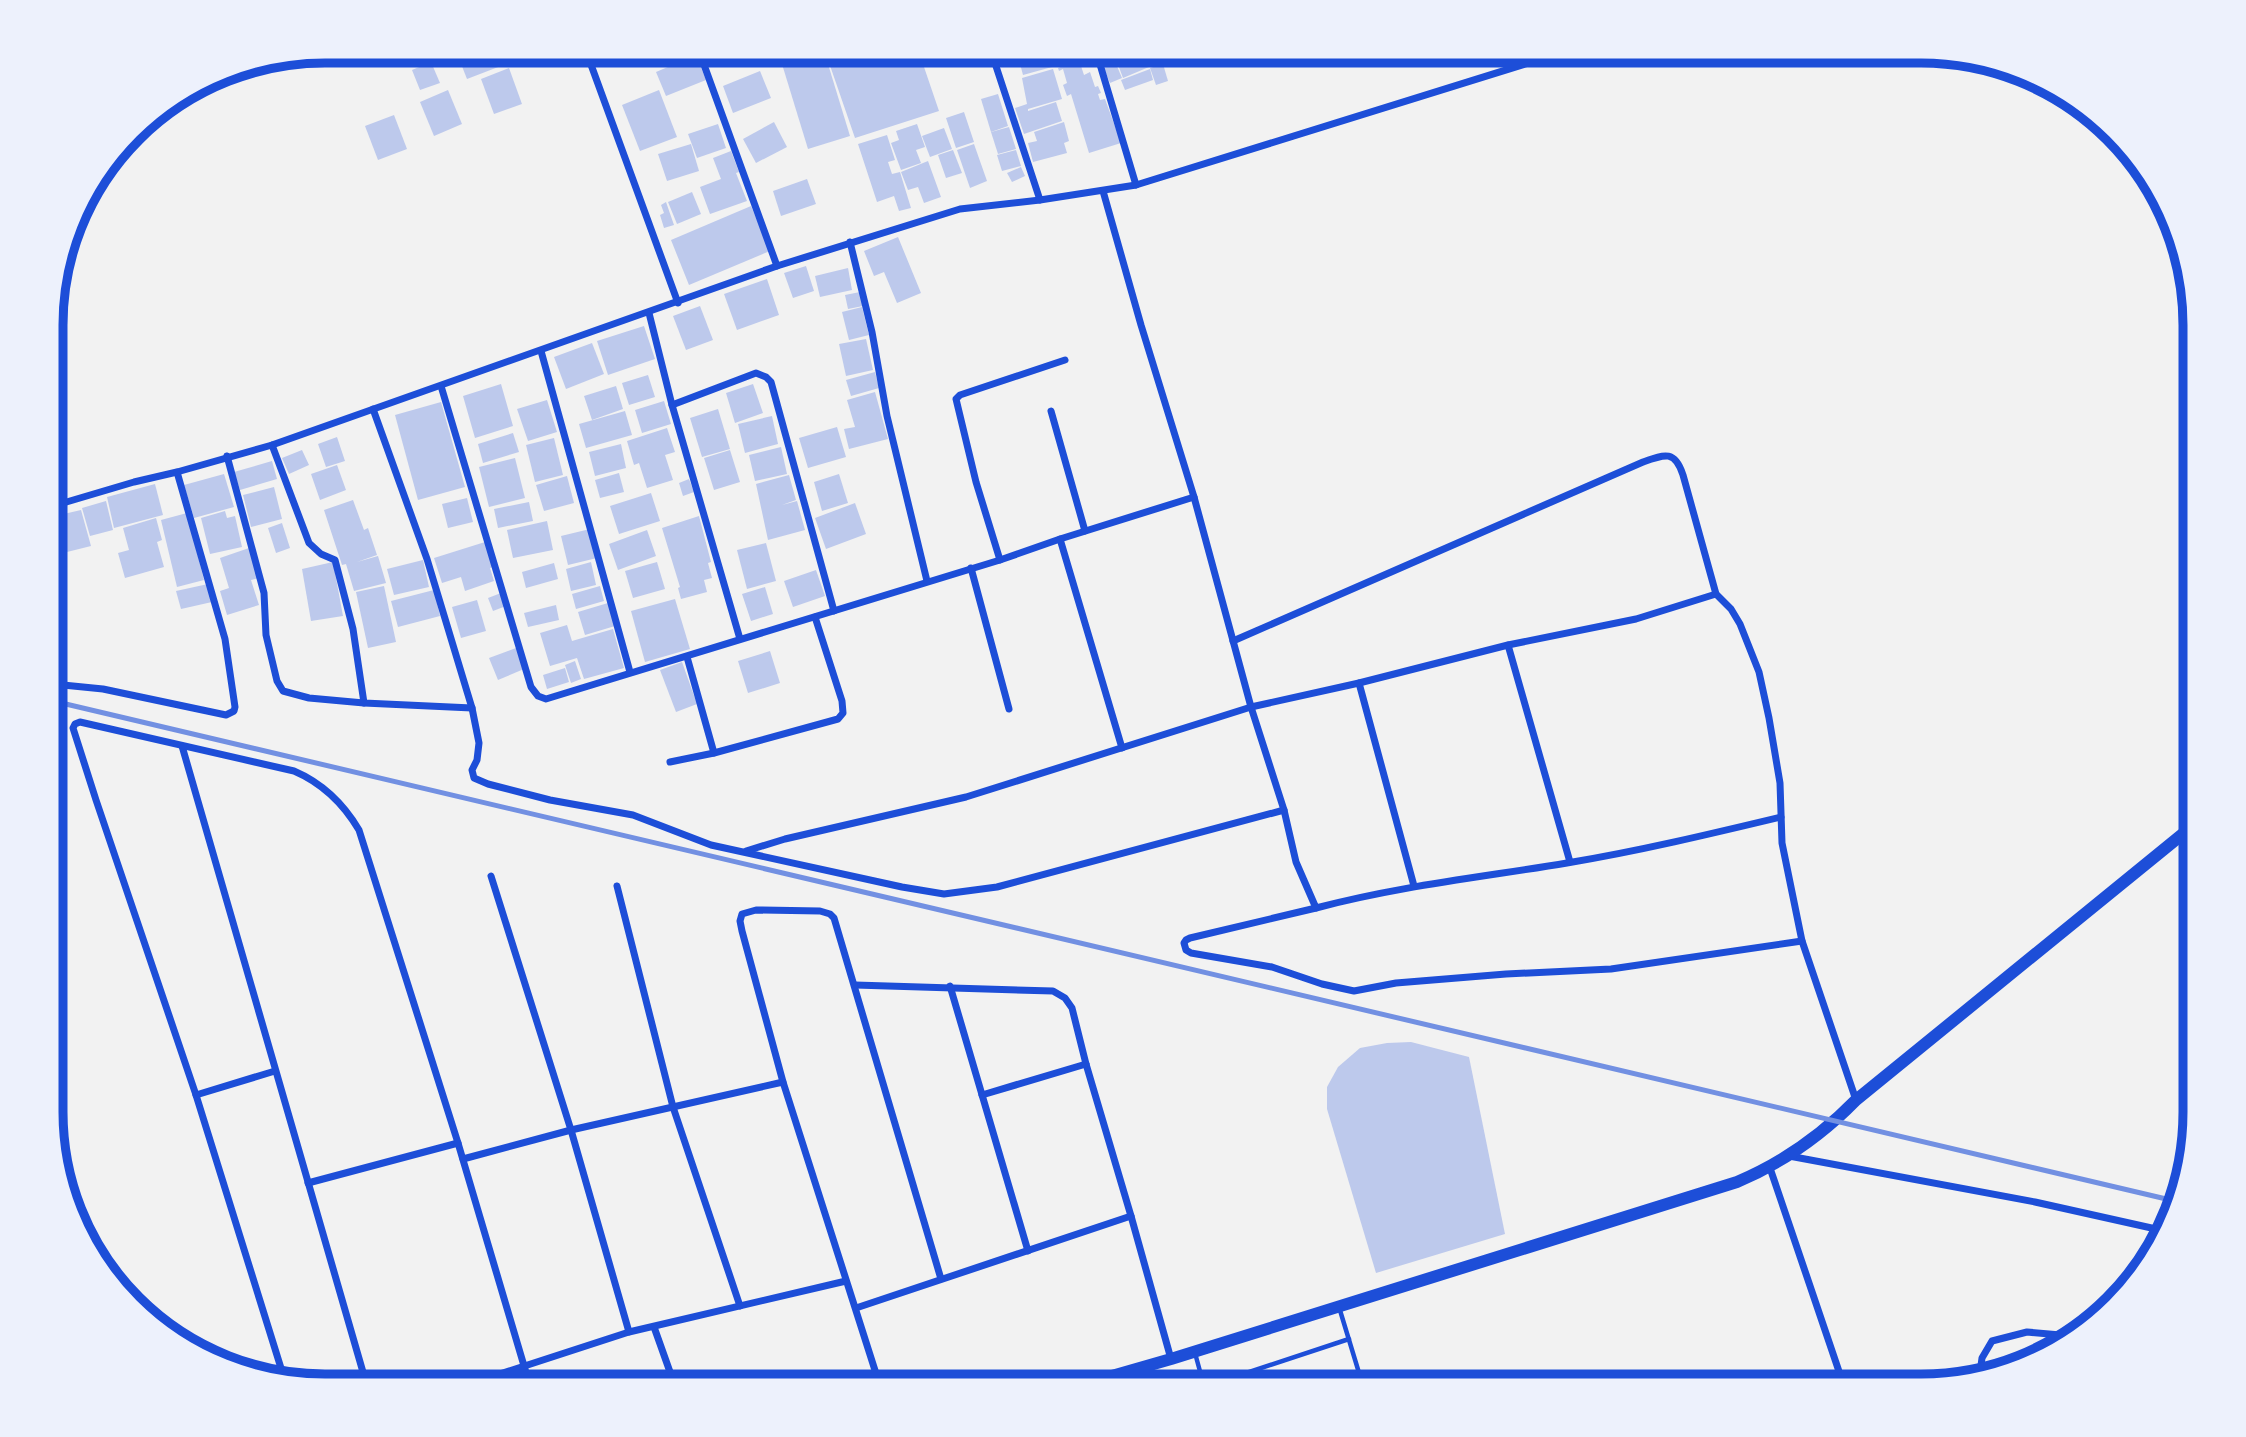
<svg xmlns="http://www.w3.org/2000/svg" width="2246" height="1437" viewBox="0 0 2246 1437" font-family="'Archivo Narrow',sans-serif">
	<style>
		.building { fill: #bdc9ec }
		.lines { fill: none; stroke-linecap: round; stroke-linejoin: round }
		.service { stroke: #1d4ed8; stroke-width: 4.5 }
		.minor { stroke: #1d4ed8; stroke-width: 7 }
		.tertiary { stroke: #1d4ed8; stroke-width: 12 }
		.rail { stroke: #7290e2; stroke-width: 5 }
		.rim { fill: none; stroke: #1d4ed8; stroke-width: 9 }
	</style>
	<rect width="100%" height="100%" fill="#f2f2f2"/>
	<!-- building -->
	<g class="building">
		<polygon points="456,51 501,51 506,64 467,79"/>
		<polygon points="722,51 751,51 726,61"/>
		<polygon points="778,51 824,51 850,136 808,149"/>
		<polygon points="825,51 962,51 963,55 924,67 939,111 855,138"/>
		<polygon points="1021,51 1047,51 1052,67 1023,75 1019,60 1023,58"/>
		<polygon points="1059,51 1078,51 1080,58 1056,67 1054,60 1061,57"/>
		<polygon points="1113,51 1164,51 1165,53 1154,58 1156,64 1123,78"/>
		<polygon points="1111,52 1122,78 1110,83 1099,57"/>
		<polygon points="696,55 706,80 666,96 656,72"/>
		<polygon points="1085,58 1087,64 1081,66 1084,75 1090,72 1095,87 1098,86 1101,93 1098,94 1100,100 1105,99 1121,143 1089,153 1071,94 1067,96 1063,85 1067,83 1063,69 1059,71 1058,68"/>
		<polygon points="431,62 440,83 420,90 412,70"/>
		<polygon points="1163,64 1168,81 1156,85 1150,68"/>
		<polygon points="509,68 522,104 494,114 481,79"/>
		<polygon points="1053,69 1062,99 1028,109 1028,111 1056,102 1062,121 1024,134 1015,108 1027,104 1022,78"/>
		<polygon points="1150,69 1153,80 1125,90 1121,80"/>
		<polygon points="760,71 771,98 733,113 723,86"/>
		<polygon points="448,90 462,124 434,136 420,102"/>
		<polygon points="659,90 677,137 640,151 622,105"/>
		<polygon points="998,94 1008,126 991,132 981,99"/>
		<polygon points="964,112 974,142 956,148 946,118"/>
		<polygon points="394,115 407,149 378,160 365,126"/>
		<polygon points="774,122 787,147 756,163 743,139"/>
		<polygon points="1064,122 1069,141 1064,143 1067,153 1033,162 1028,143 1037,141 1034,132"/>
		<polygon points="718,124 726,148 697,158 688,134"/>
		<polygon points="917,124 925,147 916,150 921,163 901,170 891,143 899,140 896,131"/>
		<polygon points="1009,127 1016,149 998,154 991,132"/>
		<polygon points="944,128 952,149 930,157 922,136"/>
		<polygon points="887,135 895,160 888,162 892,174 900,172 911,208 899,211 894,196 877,202 858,144"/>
		<polygon points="691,144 699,171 667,181 658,154"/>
		<polygon points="974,144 987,181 970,188 957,150"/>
		<polygon points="953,150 962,173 946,178 938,155"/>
		<polygon points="1016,150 1021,166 1002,171 997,155"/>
		<polygon points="731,151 739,172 736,173 747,201 710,214 700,187 721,179 713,158"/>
		<polygon points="928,161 941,197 924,203 918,187 908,190 901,172"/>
		<polygon points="1021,167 1025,176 1012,182 1007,173"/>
		<polygon points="807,179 816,204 781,216 773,191"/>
		<polygon points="692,192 701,214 677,224 668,202"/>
		<polygon points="666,202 674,225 664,228 660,215 664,213 661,205"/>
		<polygon points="751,206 770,251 689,285 671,240"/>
		<polygon points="898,237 921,293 897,303 884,272 874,276 864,251"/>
		<polygon points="806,266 814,291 793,298 784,273"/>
		<polygon points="848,268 852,290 820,297 815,276"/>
		<polygon points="767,279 779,315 737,330 724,294"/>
		<polygon points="860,292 863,306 848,309 845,295"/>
		<polygon points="700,306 713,340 686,350 673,316"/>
		<polygon points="862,307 869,335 849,340 842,312"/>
		<polygon points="644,326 655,359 608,375 597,341"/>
		<polygon points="866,339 873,370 846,376 839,344"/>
		<polygon points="592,343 604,374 566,389 554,357"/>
		<polygon points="875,372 879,388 851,396 846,380"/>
		<polygon points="648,375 655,397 629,405 622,383"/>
		<polygon points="501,384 513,426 475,438 463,396"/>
		<polygon points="753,384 763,413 735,423 726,393"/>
		<polygon points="616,386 623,409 592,420 584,396"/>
		<polygon points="875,392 888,439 849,449 844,429 855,427 847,400"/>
		<polygon points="547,400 557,432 528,441 517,409"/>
		<polygon points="664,401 671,424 642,433 635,410"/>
		<polygon points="441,402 465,487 418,500 395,415"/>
		<polygon points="718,409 730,449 702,457 690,418"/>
		<polygon points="625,411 632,435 586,448 579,424"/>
		<polygon points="772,416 778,444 745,453 738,424"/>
		<polygon points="837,427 846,457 808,468 799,438"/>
		<polygon points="667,428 675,452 665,455 673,480 647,488 639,463 634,465 627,441"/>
		<polygon points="513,433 519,452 483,463 478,444"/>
		<polygon points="337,437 345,461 326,467 318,444"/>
		<polygon points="554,438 563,475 535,482 526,445"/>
		<polygon points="621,444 626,468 595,476 589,452"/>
		<polygon points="781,447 787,474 755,481 749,455"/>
		<polygon points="302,450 309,465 289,474 282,458"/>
		<polygon points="730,450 740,482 714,490 704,458"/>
		<polygon points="515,458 525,498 489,507 479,467"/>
		<polygon points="272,461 277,479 240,490 234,472"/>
		<polygon points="337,465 346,490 320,500 311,474"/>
		<polygon points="619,473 624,492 600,498 595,480"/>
		<polygon points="224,474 234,507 194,518 184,485"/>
		<polygon points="839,474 848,503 822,511 814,482"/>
		<polygon points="789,475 796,500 782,505 797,501 805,530 768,540 756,484"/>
		<polygon points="567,476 574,503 544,511 536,485"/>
		<polygon points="689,479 694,492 683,496 679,483"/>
		<polygon points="155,484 163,515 114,528 107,497"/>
		<polygon points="274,487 282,519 251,527 243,495"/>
		<polygon points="651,493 660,521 619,534 610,506"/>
		<polygon points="467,498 473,522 448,528 442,504"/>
		<polygon points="353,500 364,530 368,528 377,555 357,562 378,556 386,583 354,591 346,564 342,565 324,510"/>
		<polygon points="106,501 113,530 90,536 82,508"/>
		<polygon points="529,502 533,521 498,528 494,509"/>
		<polygon points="855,503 866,534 826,549 815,518"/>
		<polygon points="81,510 91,546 63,553 65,562 53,565 53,521 56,521 55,516"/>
		<polygon points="225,511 227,518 235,516 242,547 210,554 201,518"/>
		<polygon points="187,513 204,580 177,587 161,520"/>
		<polygon points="699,516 711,562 708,563 712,578 704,580 707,592 681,599 678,588 680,587 662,528"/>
		<polygon points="156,518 162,540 157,542 164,567 125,578 118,553 129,550 123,528"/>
		<polygon points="547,521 553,550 513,558 507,530"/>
		<polygon points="282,523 290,548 276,553 268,528"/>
		<polygon points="590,529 597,558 568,565 561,536"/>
		<polygon points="647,530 656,556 618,570 609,544"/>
		<polygon points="485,542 493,567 490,568 494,581 465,591 461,577 442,583 434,558"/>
		<polygon points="766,543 776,581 747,589 737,550"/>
		<polygon points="249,548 259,578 251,580 259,605 227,615 220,591 229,588 220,558"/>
		<polygon points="423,560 429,587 394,595 387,569"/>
		<polygon points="333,562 343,616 311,621 302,569"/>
		<polygon points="591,562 596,585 571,591 566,569"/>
		<polygon points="657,562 665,589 633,598 625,571"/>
		<polygon points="554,563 558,579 526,588 522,572"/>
		<polygon points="816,570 825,596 793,607 784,581"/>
		<polygon points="208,584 212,602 181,609 176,591"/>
		<polygon points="384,586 396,642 368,648 356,592"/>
		<polygon points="600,586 604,601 576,609 572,594"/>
		<polygon points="765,587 773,614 751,621 742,594"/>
		<polygon points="434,590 440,616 398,627 391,601"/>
		<polygon points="501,593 506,606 493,611 488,598"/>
		<polygon points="675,599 690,649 645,662 631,611"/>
		<polygon points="477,600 486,631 461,638 452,607"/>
		<polygon points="608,603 615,626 585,635 578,612"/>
		<polygon points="556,605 559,620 528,627 524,613"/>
		<polygon points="567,625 572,641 613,629 624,668 584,679 577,658 550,666 540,633"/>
		<polygon points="516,648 524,669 498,680 489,658"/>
		<polygon points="770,651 780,683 748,693 738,661"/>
		<polygon points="575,661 581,679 571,683 565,665"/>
		<polygon points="682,662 697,704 676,712 660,670"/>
		<polygon points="565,668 569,682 547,689 543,675"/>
		<polygon points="1411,1042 1469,1057 1505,1234 1376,1273 1327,1109 1327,1087 1338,1067 1360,1048 1387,1043"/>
	</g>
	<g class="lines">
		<!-- service -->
		<g class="service">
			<polyline points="1339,1307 1363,1386"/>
			<polyline points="1195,1353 1204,1386"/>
			<polyline points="1207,1386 1349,1339"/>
		</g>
		<!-- minor -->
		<g class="minor">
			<polyline points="586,51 678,303"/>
			<polyline points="699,51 777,266"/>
			<polyline points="991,51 1040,200"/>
			<polyline points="1096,51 1136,185"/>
			<path d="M 1103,191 L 1141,325 L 1194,497 L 1251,707 L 1284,810 L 1296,862 L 1316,908 C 1399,886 1483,877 1567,863 C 1639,851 1710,834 1781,817"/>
			<polyline points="850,242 872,332 887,416 927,581"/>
			<polyline points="649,313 672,405 740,639"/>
			<polyline points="541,351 630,672"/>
			<polyline points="441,386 531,687 538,696 546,699 1000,560 1060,539 1194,497"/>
			<polyline points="672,405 756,373 766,377 771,382 834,611"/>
			<polyline points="373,409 427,559 472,708 479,743 477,760 472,770 474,778 488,784 550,800 633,815 711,845 902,887 944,894 997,887 1284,810"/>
			<polyline points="1051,411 1085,531"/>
			<polyline points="272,445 309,543 321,554 335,560 353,629 364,703"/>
			<polyline points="227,456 264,593 266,635 277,681 283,691 309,698 364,703 472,708"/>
			<polyline points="53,506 134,482 177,472 272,445 777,266 960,209 1040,200 1136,185 1567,51"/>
			<polyline points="1060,539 1122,748"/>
			<polyline points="1000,560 976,482 956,399 960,395 1065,360"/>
			<polyline points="971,568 1009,709"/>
			<path d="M 1233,641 L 1643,462 C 1665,454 1675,450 1683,475 L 1716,594 L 1731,609 L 1740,624 L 1759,672 L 1769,718 L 1780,783 L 1782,843 L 1802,941 L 1856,1100"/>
			<polyline points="1508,645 1570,862"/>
			<polyline points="687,657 714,753"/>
			<polyline points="1359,683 1414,886"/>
			<polyline points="53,684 103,689 226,715 234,711 235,707 225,639 177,472"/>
			<polyline points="182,746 367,1386"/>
			<polyline points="670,762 714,753 838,719 843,713 842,701 815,617"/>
			<polyline points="746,851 785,839 966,797 1251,707 1359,683 1508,645 1636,619 1716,594"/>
			<polyline points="491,876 571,1130 629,1332"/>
			<polyline points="617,886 673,1107 740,1306"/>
			<polyline points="1316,908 1190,938 1186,940 1184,943 1186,950 1191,953 1272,967 1322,984 1354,991 1396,983 1506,974 1611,969 1802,941"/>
			<polyline points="855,985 1053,991 1065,998 1072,1008 1086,1064 1131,1216"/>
			<polyline points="950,986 1028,1251"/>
			<polyline points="196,1095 275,1071"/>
			<polyline points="982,1095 1086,1064"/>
			<polyline points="1789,1156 2035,1202 2165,1231"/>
			<polyline points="463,1159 571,1130 783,1082"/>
			<polyline points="1770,1168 1844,1386"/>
			<polyline points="308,1183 458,1143"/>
			<polyline points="856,1308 1131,1216 1171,1359"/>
			<polyline points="654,1327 675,1386"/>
			<polyline points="1980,1373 1982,1358 1992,1341 2027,1332 2072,1336"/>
			<path d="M 285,1381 L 196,1095 L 96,800 L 73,728 L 75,724 L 80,722 L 294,771 C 322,783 343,803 359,830 L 458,1143 L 530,1386"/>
			<polyline points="463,1386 629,1332 846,1281"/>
			<polyline points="880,1386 783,1082 742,931 740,921 742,914 756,910 820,911 830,914 834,918 941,1279"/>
		</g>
		<!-- tertiary -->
		<path class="tertiary" d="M 1077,1386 L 1171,1359 L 1737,1182 C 1784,1162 1821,1136 1856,1100 L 2195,824"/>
		<!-- rail -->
		<polyline class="rail" points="53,701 2179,1202"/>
	</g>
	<!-- crop -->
	<path d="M0 0H2246V1437H0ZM325 63H1921A262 262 0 0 1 2183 325V1112A262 262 0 0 1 1921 1374H325A262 262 0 0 1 63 1112V325A262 262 0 0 1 325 63Z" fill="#edf1fc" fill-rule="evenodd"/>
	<path class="rim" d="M325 63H1921A262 262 0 0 1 2183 325V1112A262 262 0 0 1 1921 1374H325A262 262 0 0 1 63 1112V325A262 262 0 0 1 325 63Z"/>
</svg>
